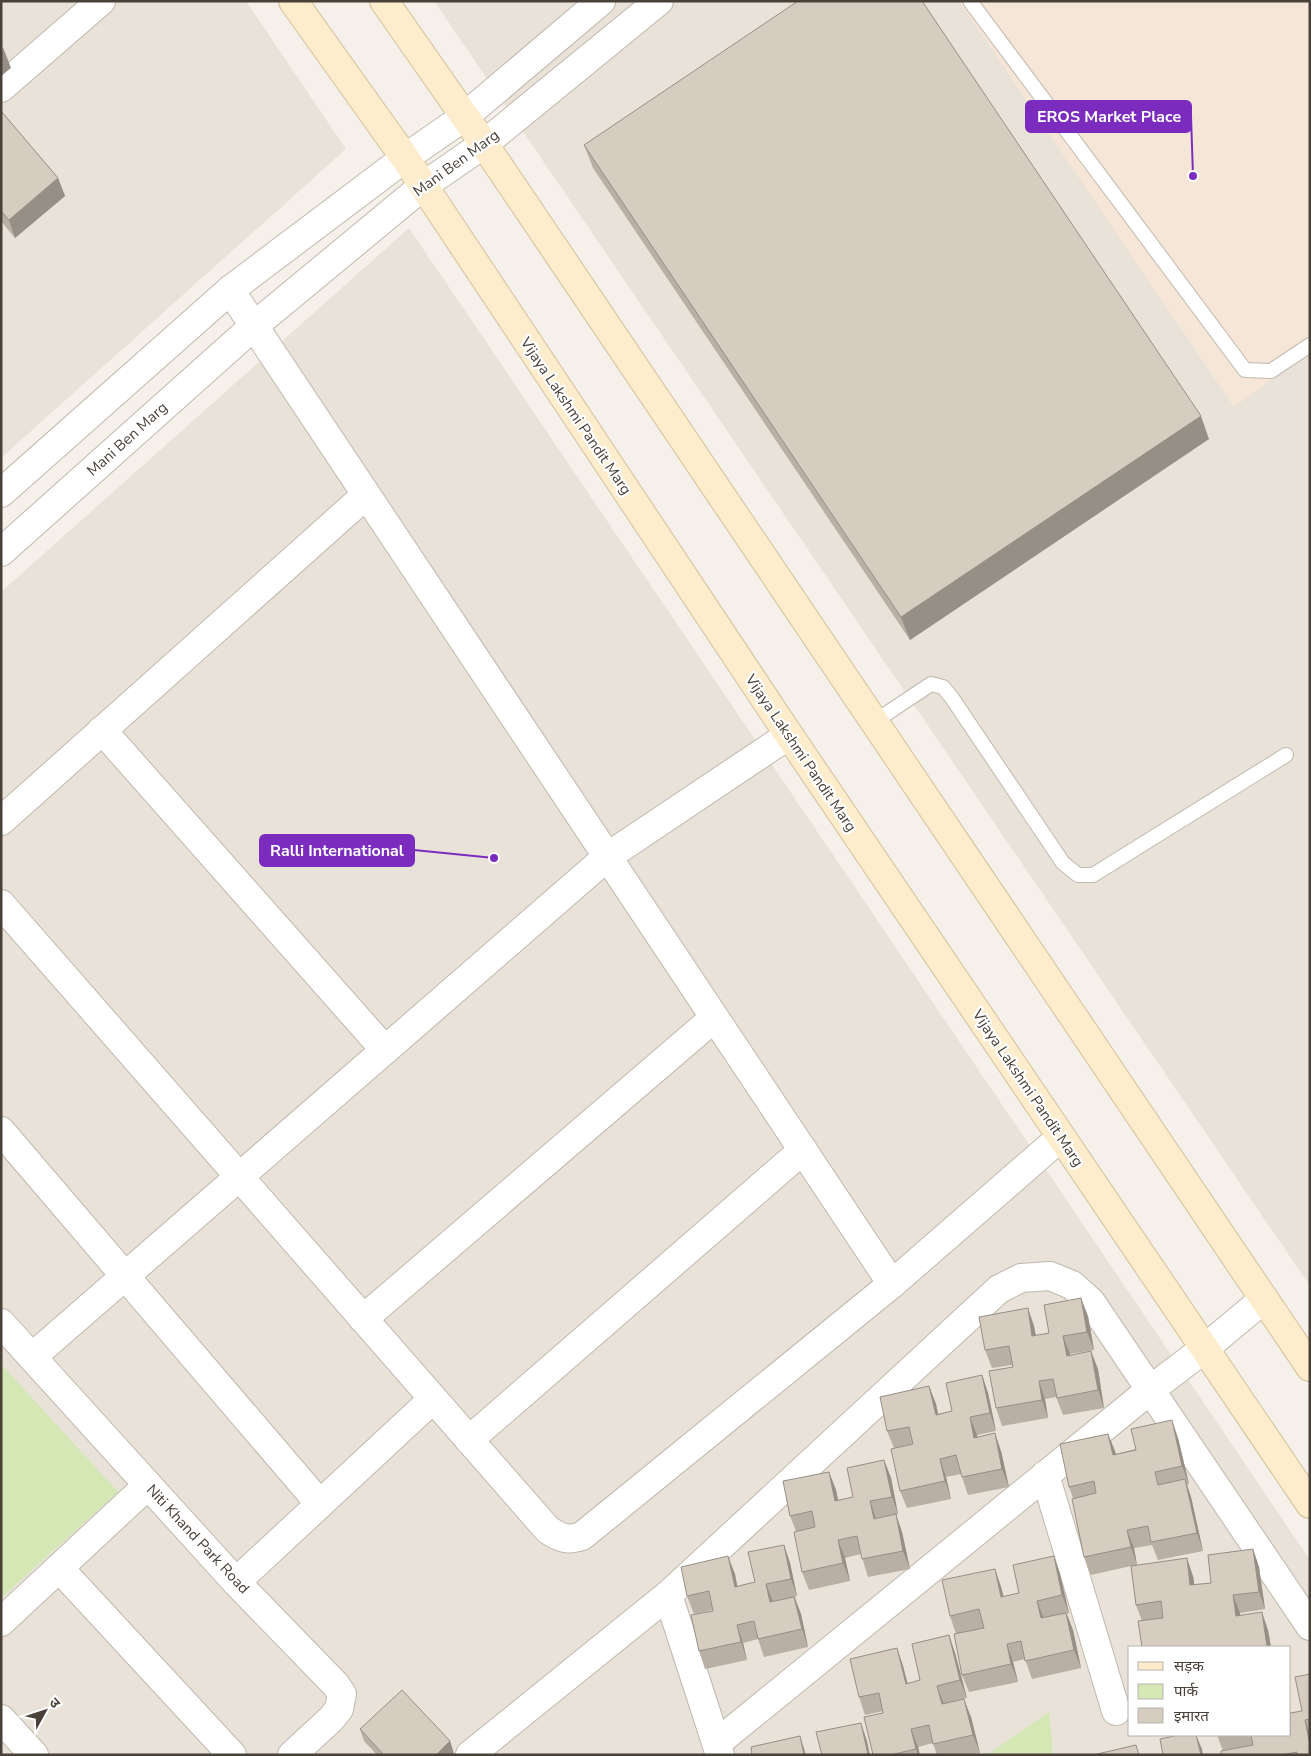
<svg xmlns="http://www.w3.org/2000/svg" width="1311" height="1756" viewBox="0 0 1311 1756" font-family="'Nunito Sans','Noto Sans Devanagari',sans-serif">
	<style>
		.residential { fill: #e8e2d8; fill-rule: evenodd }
		.commercial { fill: #f5e6d7 }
		.green { fill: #d4e7b5 }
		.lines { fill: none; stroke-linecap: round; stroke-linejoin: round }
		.lane-casing { stroke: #c0b8ad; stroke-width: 16 }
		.street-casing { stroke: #c0b8ad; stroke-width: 30 }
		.secondary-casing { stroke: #d3c09b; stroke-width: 30 }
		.lane { stroke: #fff; stroke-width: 14 }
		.street { stroke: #fff; stroke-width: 28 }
		.secondary { stroke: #fdedcc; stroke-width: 28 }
		.wall { fill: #b8afa5 }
		.shaded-wall { fill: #968f86 }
		.building { fill: #d6ccc0; stroke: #968f86 }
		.labels { text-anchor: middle; stroke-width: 4.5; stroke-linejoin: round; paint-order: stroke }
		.street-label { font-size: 15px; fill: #494138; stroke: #fff }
		.leader { fill: none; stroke: #7b2cbf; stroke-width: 2 }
		.callout-dot { fill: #7b2cbf; stroke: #fff; stroke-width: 2 }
		.callout { fill: #7b2cbf; stroke: #7b2cbf; stroke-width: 2 }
		.callout-label { font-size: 16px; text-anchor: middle; font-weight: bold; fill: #fff }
	</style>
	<rect width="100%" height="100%" fill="#f5f1ea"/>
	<!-- residential -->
	<g class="residential">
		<polygon points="1,1 246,1 346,149 1,458"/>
		<polygon points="434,1 1310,1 1310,1286"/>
		<path d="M 409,228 L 1310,1560 L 1310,1755 L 1,1755 L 1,592 ZM 1130,1647 L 1290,1647 L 1290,1735 L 1130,1735 Z"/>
	</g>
	<!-- commercial -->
	<polygon class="commercial" points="959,1 1310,1 1310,351 1234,407"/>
	<!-- green -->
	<g class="green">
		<polygon points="1,1364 118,1492 1,1598"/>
		<polygon points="1049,1712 1053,1755 987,1755"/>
	</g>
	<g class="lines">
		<defs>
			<g id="lane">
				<polyline points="970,1 1245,370 1271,371 1310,345"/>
				<polyline points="874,722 931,684 943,687 952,698 1063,863 1078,875 1093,875 1286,755"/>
			</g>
			<g id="street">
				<polyline points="1,88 101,1"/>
				<polyline points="230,290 892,1284"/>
				<polyline points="1,493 230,290 405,158 464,117 601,1"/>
				<polyline points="1,552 254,326 423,186 484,144 659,1"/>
				<polyline points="102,730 385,1050"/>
				<polyline points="1,821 366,495"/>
				<path d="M 1,904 L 548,1530 C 561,1538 567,1541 582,1536 L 892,1284 L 1061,1137"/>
				<polyline points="1,1131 320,1504"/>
				<polyline points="363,1319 714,1018"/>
				<polyline points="1,1323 236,1582 335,1684 342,1694 339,1709 331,1719 292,1755"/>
				<polyline points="32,1357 607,857 789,735"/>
				<polyline points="469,1440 803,1150"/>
				<polyline points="1045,1475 1116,1711"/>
				<polyline points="59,1568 232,1755"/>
				<polyline points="236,1582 433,1399"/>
				<polyline points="668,1595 720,1755"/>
				<polyline points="1,1622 148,1485"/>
				<polyline points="1,1719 34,1755"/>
				<polyline points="717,1743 1150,1390 1204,1349 1264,1299"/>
				<polyline points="470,1755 668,1595 999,1289 1021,1278 1050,1276 1072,1285 1091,1302 1310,1626"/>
			</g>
			<g id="secondary">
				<polyline points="293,1 405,158 789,735 1310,1504"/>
				<polyline points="384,1 484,144 1310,1367"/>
			</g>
		</defs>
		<!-- lane casing -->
		<use href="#lane" class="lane-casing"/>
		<!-- street casing -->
		<use href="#street" class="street-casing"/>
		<!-- secondary casing -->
		<use href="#secondary" class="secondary-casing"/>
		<!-- lane -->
		<use href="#lane" class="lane"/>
		<!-- street -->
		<use href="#street" class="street"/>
		<!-- secondary -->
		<use href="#secondary" class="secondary"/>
	</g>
	<!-- wall -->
	<g class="wall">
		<polygon points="1,111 58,178 65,196 15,238 1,221"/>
		<polygon points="584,145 1209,439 910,640 593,168"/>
		<polygon points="1088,1316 1094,1350 1070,1354 1070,1355 1098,1369 1104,1408 1063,1415 1056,1397 1045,1399 1048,1418 1002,1426 996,1408 1013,1367 1012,1365 992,1368 985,1350 1034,1326 1036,1336 1049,1333"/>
		<polygon points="982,1375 988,1393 996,1431 977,1435 977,1437 1001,1451 1009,1487 968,1495 961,1474 946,1477 951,1499 907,1508 900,1491 894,1448 887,1431 929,1386 936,1404 938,1414 952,1411"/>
		<polygon points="1108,1434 1116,1454 1178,1438 1189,1484 1187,1485 1191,1497 1203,1551 1158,1560 1152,1545 1134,1548 1137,1565 1193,1576 1194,1585 1211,1583 1253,1549 1259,1567 1265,1609 1240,1613 1240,1615 1268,1630 1271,1647 1142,1647 1142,1621 1136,1605 1131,1566 1091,1575 1084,1557 1073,1498 1069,1487"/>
		<polygon points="884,1460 891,1478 898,1514 896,1515 902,1532 910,1569 868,1577 861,1554 845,1558 850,1581 809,1590 802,1572 796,1531 790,1516 829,1472 836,1490 838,1500 853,1497"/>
		<polygon points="784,1545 790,1563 797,1596 795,1597 801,1614 808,1647 764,1657 758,1639 743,1643 747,1660 705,1669 699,1651 713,1610 694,1614 687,1596 735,1574 737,1586 755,1582"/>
		<polygon points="1054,1556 1060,1574 1069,1613 1067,1614 1073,1630 1081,1668 1032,1679 1025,1659 1013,1662 1018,1682 969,1692 962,1675 956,1634 950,1616 995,1569 1001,1587 1004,1597 1019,1593"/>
		<polygon points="949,1635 955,1653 967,1698 951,1702 971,1717 980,1753 971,1755 937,1755 933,1743 918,1747 920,1755 873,1755 883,1713 883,1711 865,1715 859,1697 897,1648 903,1666 908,1684 920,1680"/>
		<polygon points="1310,1674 1310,1755 1221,1755 1223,1751 1217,1735 1290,1735 1302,1711"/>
		<polygon points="360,1729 450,1741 454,1754 453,1755 377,1755 364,1741"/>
	</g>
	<!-- shaded-wall -->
	<g class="shaded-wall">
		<polygon points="4,50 11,68 1,76 1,53"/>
		<polygon points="58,178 65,196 15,238 9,220"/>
		<polygon points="1201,416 1209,439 910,640 901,617"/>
		<polygon points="1081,1298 1088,1316 1094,1350 1087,1332"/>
		<polygon points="1028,1308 1034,1326 1039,1354 1032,1336"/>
		<polygon points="1063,1336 1070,1354 1074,1373 1067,1356"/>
		<polygon points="1091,1351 1098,1369 1104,1408 1098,1390"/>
		<polygon points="982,1375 988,1393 996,1431 990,1413"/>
		<polygon points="1039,1381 1045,1399 1048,1418 1042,1400"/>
		<polygon points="929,1386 936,1404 942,1433 936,1415"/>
		<polygon points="970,1417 977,1435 981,1456 974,1438"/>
		<polygon points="1172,1420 1178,1438 1189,1484 1182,1466"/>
		<polygon points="995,1433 1001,1451 1009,1487 1002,1469"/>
		<polygon points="1108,1434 1115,1451 1120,1473 1113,1455"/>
		<polygon points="940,1459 946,1477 951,1499 945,1481"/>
		<polygon points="884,1460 891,1478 898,1514 892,1497"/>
		<polygon points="829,1472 836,1490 842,1519 835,1501"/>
		<polygon points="1185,1479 1191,1497 1203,1551 1197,1533"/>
		<polygon points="870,1501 876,1519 874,1519"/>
		<polygon points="896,1514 902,1532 910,1569 903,1551"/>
		<polygon points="1127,1530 1134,1548 1137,1565 1131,1547"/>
		<polygon points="838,1540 845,1558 850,1581 843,1563"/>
		<polygon points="784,1545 790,1563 797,1596 791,1579"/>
		<polygon points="1253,1549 1259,1567 1265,1609 1259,1592"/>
		<polygon points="728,1556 735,1574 741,1605 735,1587"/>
		<polygon points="1054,1556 1060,1574 1069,1613 1062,1595"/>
		<polygon points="1187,1558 1193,1576 1197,1603 1190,1585"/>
		<polygon points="995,1569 1001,1587 1008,1615 1001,1597"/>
		<polygon points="766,1584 773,1602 770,1602"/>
		<polygon points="1233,1595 1240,1613 1243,1634 1236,1616"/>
		<polygon points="794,1597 801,1614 808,1647 802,1629"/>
		<polygon points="1037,1601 1044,1619 1041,1618"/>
		<polygon points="1262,1612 1268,1630 1271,1647 1267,1647"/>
		<polygon points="1066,1613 1073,1630 1081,1668 1074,1650"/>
		<polygon points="737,1625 743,1643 747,1660 741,1642"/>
		<polygon points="949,1635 955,1653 967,1698 960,1680"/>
		<polygon points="1007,1644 1013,1662 1018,1682 1011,1664"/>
		<polygon points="897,1648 903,1666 912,1702 906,1684"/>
		<polygon points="937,1686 944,1704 942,1704"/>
		<polygon points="964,1699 971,1717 980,1753 973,1735"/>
		<polygon points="1305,1720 1310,1734 1310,1743 1309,1740"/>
		<polygon points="861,1723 867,1741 870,1755 868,1755"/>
		<polygon points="911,1729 918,1747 920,1755 918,1755 916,1749"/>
		<polygon points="1196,1735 1202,1749 1203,1755 1201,1755"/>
		<polygon points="800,1736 806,1755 804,1755"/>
		<polygon points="450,1741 454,1754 453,1755 436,1755"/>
	</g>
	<!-- building -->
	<g class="building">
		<polygon points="798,1 922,1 1201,416 901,617 584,145"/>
		<polygon points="1,46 4,50 1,53"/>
		<polygon points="1,111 58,178 9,220 1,211"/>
		<polygon points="1081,1298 1087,1332 1063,1336 1067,1356 1091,1351 1098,1390 1057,1398 1053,1379 1039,1381 1042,1400 996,1408 989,1371 1013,1367 1009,1346 985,1350 979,1317 1028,1308 1032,1336 1049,1333 1044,1305"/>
		<polygon points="982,1375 990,1413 970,1417 974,1438 995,1433 1002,1469 962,1477 956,1455 940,1459 945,1481 900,1491 891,1449 913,1444 909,1427 887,1431 880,1397 929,1386 936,1415 952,1411 946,1383"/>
		<polygon points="1172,1420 1182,1466 1155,1472 1158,1485 1185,1479 1197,1533 1151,1542 1148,1526 1127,1530 1131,1547 1084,1557 1072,1499 1096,1493 1094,1481 1069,1487 1060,1444 1108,1434 1113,1455 1136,1450 1131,1429"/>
		<polygon points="884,1460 892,1497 870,1501 874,1519 896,1514 903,1551 862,1559 857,1536 838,1540 843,1563 802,1572 794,1532 815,1527 812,1511 790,1516 783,1481 829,1472 835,1501 853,1497 847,1468"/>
		<polygon points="784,1545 791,1579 766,1584 770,1602 794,1597 802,1629 758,1639 754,1621 737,1625 741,1642 699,1651 691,1615 713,1611 709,1591 687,1596 681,1567 728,1556 735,1587 755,1582 748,1552"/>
		<polygon points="1253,1549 1259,1592 1233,1595 1236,1616 1262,1612 1267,1647 1142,1647 1138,1621 1163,1618 1161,1601 1136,1605 1131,1566 1187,1558 1190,1585 1211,1583 1208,1555"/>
		<polygon points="1054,1556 1062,1595 1037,1601 1041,1618 1066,1613 1074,1650 1025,1661 1021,1641 1007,1644 1011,1664 962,1675 954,1634 984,1628 979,1609 950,1616 942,1580 995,1569 1001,1597 1019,1593 1013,1565"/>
		<polygon points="949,1635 960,1680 937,1686 942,1704 964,1699 973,1735 933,1744 929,1725 911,1729 916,1749 890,1755 873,1755 864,1717 883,1713 879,1693 859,1697 850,1659 897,1648 906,1684 920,1680 912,1644"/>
		<polygon points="1310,1674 1310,1719 1305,1720 1309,1740 1310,1740 1310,1755 1297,1755 1297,1752 1281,1755 1221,1755 1221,1751 1253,1745 1251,1735 1290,1735 1290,1713 1302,1711 1295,1677"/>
		<polygon points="402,1690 450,1741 436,1755 384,1755 360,1729"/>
		<polygon points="861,1723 868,1755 822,1755 816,1732"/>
		<polygon points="1179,1735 1196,1735 1201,1755 1163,1755 1160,1739"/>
		<polygon points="800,1736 804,1755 752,1755 751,1747"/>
		<polygon points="1136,1745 1139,1755 1093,1755"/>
	</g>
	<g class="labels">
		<!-- street labels -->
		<g class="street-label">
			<text transform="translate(456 163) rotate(-36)" y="5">Mani Ben Marg</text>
			<text transform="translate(576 416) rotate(56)" y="5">Vijaya Lakshmi Pandit Marg</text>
			<text transform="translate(127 439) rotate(-42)" y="5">Mani Ben Marg</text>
			<text transform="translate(801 753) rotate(56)" y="5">Vijaya Lakshmi Pandit Marg</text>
			<text transform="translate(1028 1088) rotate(56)" y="5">Vijaya Lakshmi Pandit Marg</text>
			<text transform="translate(198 1539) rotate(47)" y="5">Niti Khand Park Road</text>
		</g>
	</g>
	<!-- callouts -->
	<path class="leader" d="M1193 176L1191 116M494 858L414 850"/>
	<g class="callout-dot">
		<circle cx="1193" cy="176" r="5"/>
		<circle cx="494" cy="858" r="5"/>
	</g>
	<g class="callout">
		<rect x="1026" y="101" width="165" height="31" rx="5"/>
		<rect x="260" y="835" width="154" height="31" rx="5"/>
	</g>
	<g class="callout-label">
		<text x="1109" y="122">EROS Market Place</text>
		<text x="337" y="856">Ralli International</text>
	</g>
	<!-- border -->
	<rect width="1311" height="1756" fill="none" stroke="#494138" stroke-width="5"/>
	<!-- legend -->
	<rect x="1128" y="1646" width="162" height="90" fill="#ffffff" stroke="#b6b3af"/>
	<rect x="1138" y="1662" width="25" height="8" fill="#fdedcc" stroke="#b6b3af"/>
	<text x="1174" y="1671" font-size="15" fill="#494138">सड़क</text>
	<rect x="1138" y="1684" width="25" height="15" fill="#d4e7b5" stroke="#b6b3af"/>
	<text x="1174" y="1696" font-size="15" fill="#494138">पार्क</text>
	<rect x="1138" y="1708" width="25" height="15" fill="#d6ccc0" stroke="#b6b3af"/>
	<text x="1174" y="1721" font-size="15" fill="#494138">इमारत</text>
	<!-- north arrow -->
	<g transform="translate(45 1711) rotate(50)" stroke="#ffffff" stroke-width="4" paint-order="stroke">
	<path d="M0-4L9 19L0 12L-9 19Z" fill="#494138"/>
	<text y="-8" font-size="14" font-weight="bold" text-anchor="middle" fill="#494138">उ</text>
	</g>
</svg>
